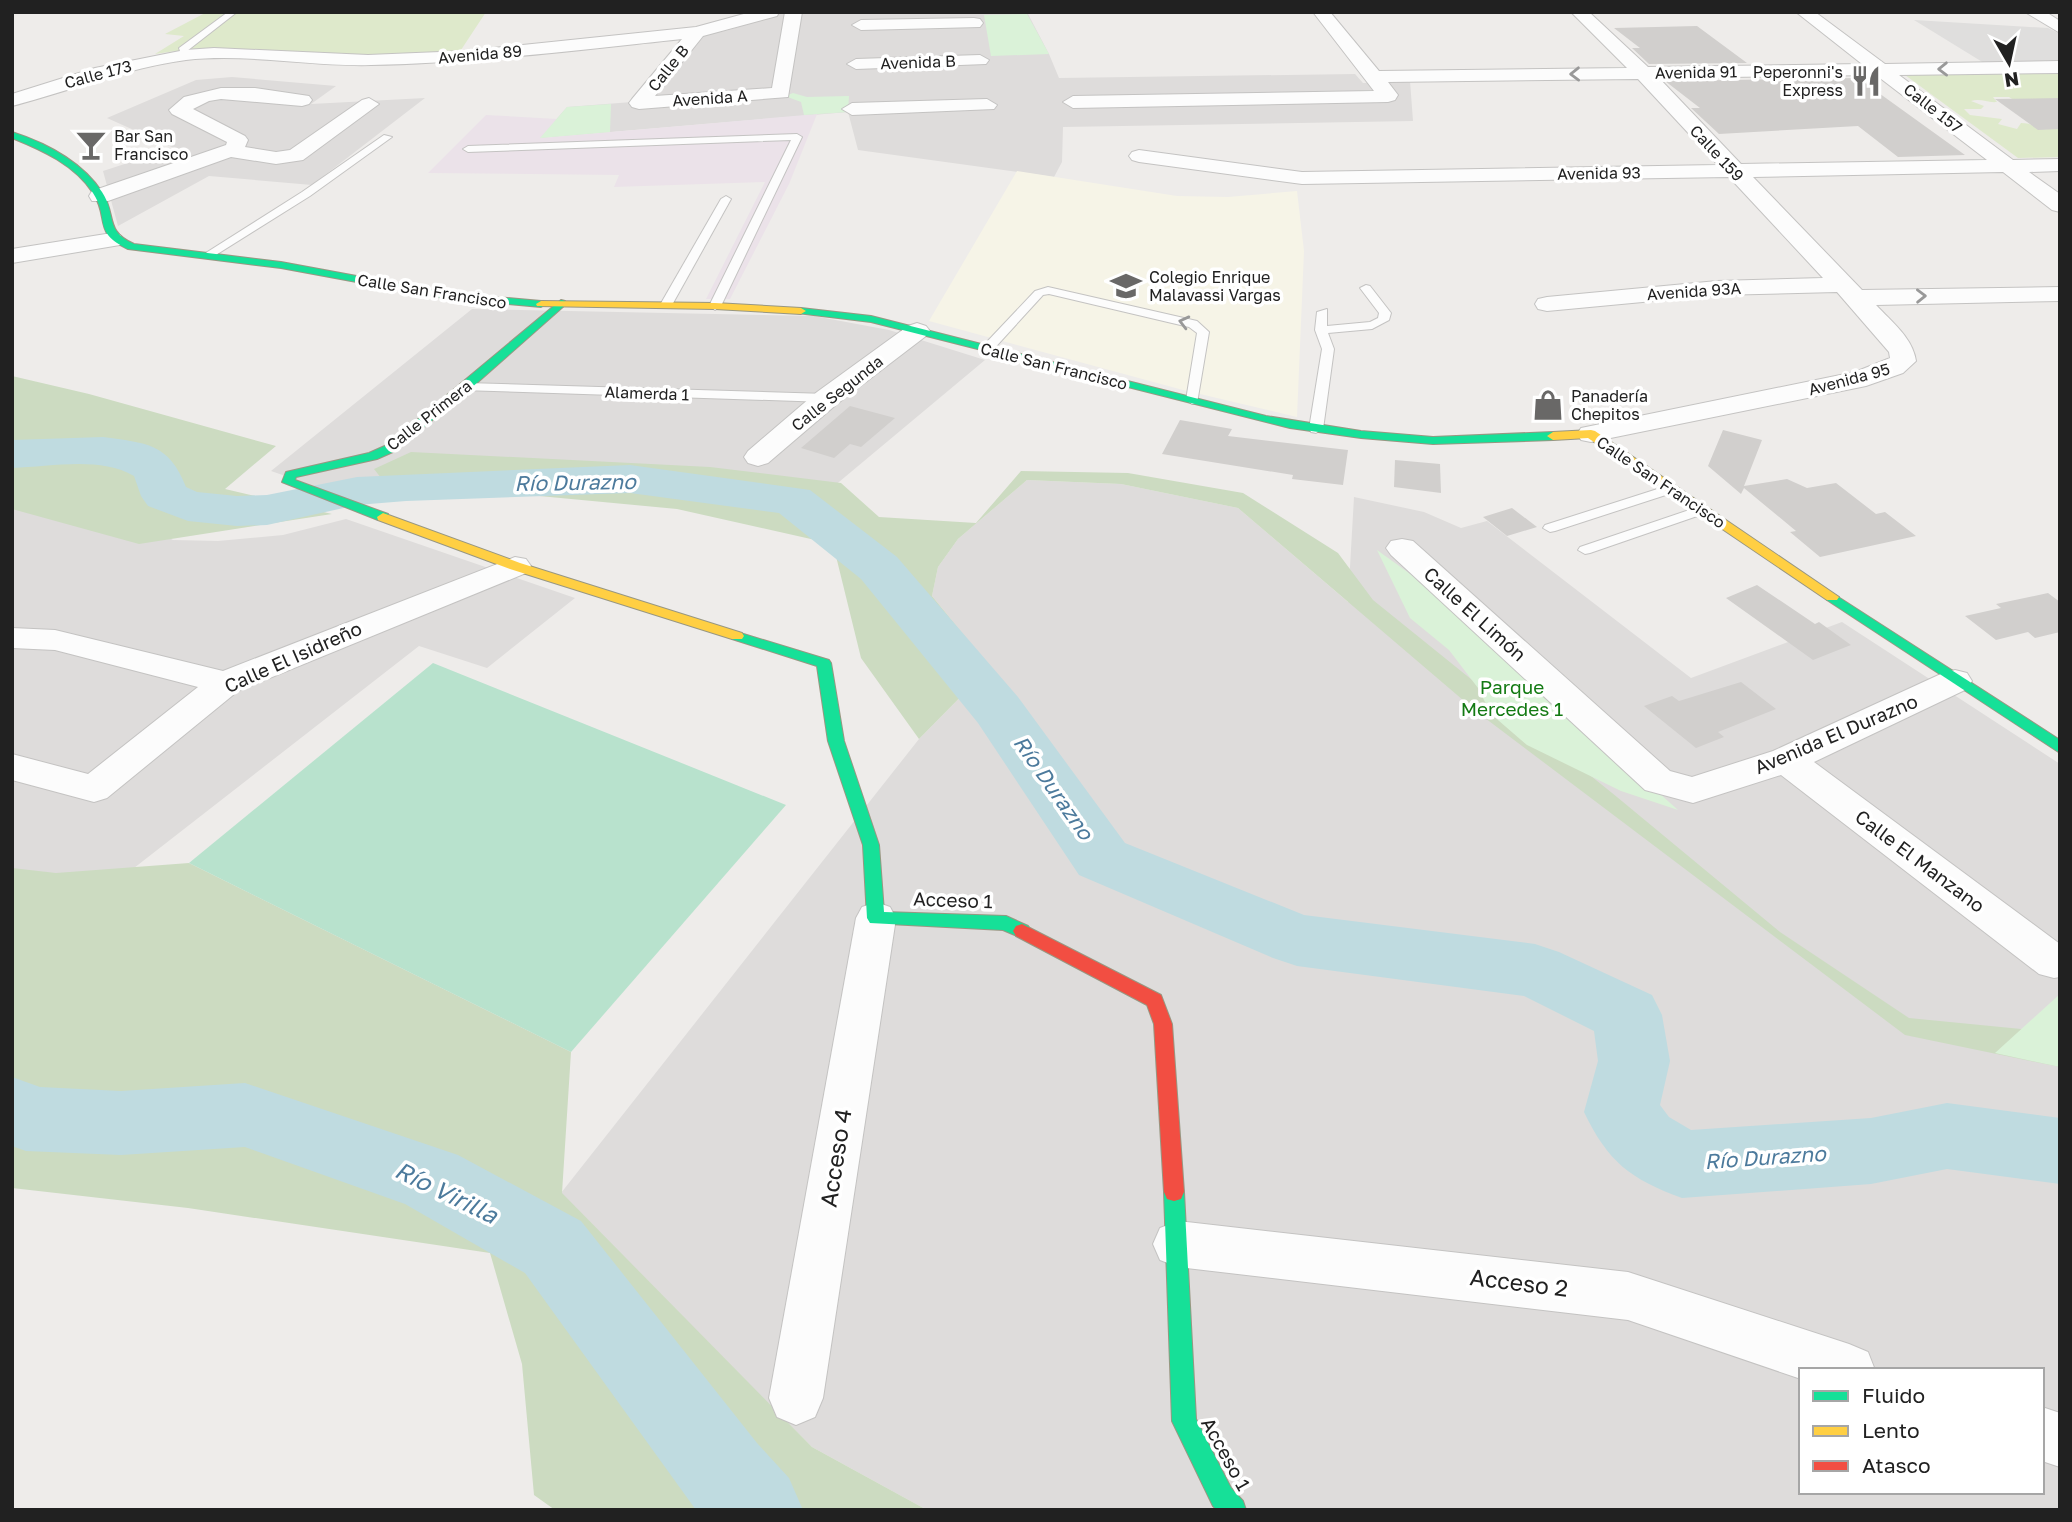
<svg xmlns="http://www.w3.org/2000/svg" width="2072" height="1522" viewBox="0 0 2072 1522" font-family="'Golos Text',sans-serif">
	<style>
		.residential { fill: #dedcdb; fill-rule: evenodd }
		.industrial { fill: #ebe2e9 }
		.education { fill: #f6f4e7 }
		.grass { fill: #dee9cb }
		.forest { fill: #ccdbc1 }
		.park { fill: #daf2d8 }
		.pitch { fill: #b8e2cd }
		.parking { fill: #dfdedd }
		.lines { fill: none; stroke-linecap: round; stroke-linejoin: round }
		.river { fill: #bfdbe0; fill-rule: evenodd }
		.building { fill: #d1cfcd }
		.lane-casing { stroke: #c4c3c2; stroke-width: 2 }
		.street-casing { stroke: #c4c3c2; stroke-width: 2 }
		.fast-casing { stroke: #989782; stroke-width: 2 }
		.slow-casing { stroke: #989782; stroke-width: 2 }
		.jam-casing { stroke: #989782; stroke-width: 2 }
		.lane { fill: #fcfcfc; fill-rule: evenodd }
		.street { fill: #fcfcfc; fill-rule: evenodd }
		.fast { fill: #16e098; fill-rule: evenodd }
		.slow { fill: #ffcf43; fill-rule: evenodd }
		.jam { fill: #f24e42; fill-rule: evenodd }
		.oneway { stroke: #999 }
		.labels { text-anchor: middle; stroke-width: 7; stroke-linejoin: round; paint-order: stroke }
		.far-street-label { font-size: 16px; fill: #212121; stroke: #fff }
		.far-poi-label { font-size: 16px; fill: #212121; stroke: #fff; text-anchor: start }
		.street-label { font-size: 19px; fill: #212121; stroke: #fff }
		.park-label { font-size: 19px; fill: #137a13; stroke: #fff }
		.water-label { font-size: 21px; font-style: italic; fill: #4c7a9c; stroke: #fff }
		.near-street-label { font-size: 23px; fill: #212121; stroke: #fff }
		.near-water-label { font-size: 24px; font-style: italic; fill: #4c7a9c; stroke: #fff }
	</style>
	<rect width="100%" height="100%" fill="#eeecea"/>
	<!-- residential -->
	<g class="residential">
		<polygon points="786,12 1027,12 1049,54 1059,78 1355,74 1363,83 1410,81 1413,121 1063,127 1062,162 1054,177 858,150 848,112 540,138 567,107 632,102 681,40 729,30"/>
		<polygon points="232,77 336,86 311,104 425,98 312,185 209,176 118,226 103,171 174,148 107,118 196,80"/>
		<polygon points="472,309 814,316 889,330 985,360 815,502 460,471 329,491 271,471"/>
		<polygon points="12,469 97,500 173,540 218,541 283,535 346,519 575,598 487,668 419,646 12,963"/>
		<path d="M 1027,480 L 1121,484 L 1238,508 L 1348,602 L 1354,497 L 1424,512 L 1461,528 L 1487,521 L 1691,678 L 1842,622 L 2060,764 L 2060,1510 L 927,1510 L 812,1447 L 769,1404 L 561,1193 L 919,739 L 990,667 L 932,596 L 938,567 L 958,539 ZM 1801,1370 L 2042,1370 L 2042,1492 L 1801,1492 Z"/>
	</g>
	<!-- industrial -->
	<polygon class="industrial" points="817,114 789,184 730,299 706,299 765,182 614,187 619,175 428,173 486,115 557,119 542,138"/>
	<!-- education -->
	<polygon class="education" points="1017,171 1177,196 1228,197 1297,191 1304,251 1297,417 1183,390 929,321"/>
	<!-- grass -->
	<g class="grass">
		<path d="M 207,12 L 486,12 L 459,53 C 410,55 361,57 312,54 C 260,51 207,45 155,54 L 184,36 L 165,34 Z"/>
		<path d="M 2060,73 L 2060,98 L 2017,102 L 2009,97 L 1993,97 L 1997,102 C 1987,103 1981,98 1971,101 L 1984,106 L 1981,109 L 1964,109 L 1970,115 L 2002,119 L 1998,124 L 2017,129 L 2021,123 C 2039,123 2040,137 2060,123 L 2060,157 L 2018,158 L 1905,75 Z"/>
	</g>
	<!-- forest -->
	<g class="forest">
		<polygon points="12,376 89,394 276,446 225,489 332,514 139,544 12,509"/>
		<polygon points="411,452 710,467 841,483 879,517 976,523 1021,471 1128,473 1243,493 1338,553 1373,600 1617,797 1780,932 1909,1018 2052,1032 2060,1067 1905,1035 1477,712 1238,508 1121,484 1027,480 958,539 938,567 932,596 990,667 919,739 861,658 833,544 677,509 518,494 396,497 374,469"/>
		<polygon points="189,863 571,1052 562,1193 812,1447 927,1510 555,1510 534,1495 522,1364 490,1253 188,1208 12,1188 12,868 56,873"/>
	</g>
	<!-- park -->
	<g class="park">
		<polygon points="1027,14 1049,54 991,56 984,15"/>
		<polygon points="793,93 807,97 849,96 848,112 804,115 801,102 785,96"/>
		<polygon points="611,104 610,132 540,138 567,107"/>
		<polygon points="1377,550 1431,589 1678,810 1621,791 1527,745 1491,714 1478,688 1449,650 1410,618"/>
		<polygon points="2060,994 2060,1067 1995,1053"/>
	</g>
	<!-- pitch -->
	<polygon class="pitch" points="433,663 786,805 571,1052 189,863"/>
	<!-- parking -->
	<polygon class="parking" points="1914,20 2048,28 2060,34 2060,61 1984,63"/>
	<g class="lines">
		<!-- river -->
		<g class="river">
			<path d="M 103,437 C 146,443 169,443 186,487 L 197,492 L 237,496 L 267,495 L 357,477 L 630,465 L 810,490 L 897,557 L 1018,697 L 1125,843 L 1304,915 L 1535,944 L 1559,952 L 1652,995 L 1662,1015 L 1670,1061 L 1660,1105 L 1669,1117 L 1691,1130 L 1871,1118 L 1947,1103 L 2060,1118 L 2060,1184 L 1947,1169 L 1871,1184 L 1682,1198 C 1630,1179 1608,1162 1584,1112 L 1598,1061 L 1594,1031 L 1524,996 L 1297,966 L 1273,958 L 1079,875 L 978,723 L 861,579 L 779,513 L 630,493 L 406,501 L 357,505 L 267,525 L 237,526 L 188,521 L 148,506 L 141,496 L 134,476 C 99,456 51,467 12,468 L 12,440 Z"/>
			<polygon points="12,1077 40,1087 121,1091 245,1083 458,1155 581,1221 757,1443 789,1478 803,1510 696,1510 525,1273 405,1204 245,1147 121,1155 26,1151 12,1146"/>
		</g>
	</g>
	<!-- building -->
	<g class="building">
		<polygon points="1697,26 1747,63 1649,64 1632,48 1640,48 1614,28"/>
		<polygon points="1858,78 1965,155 1898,157 1858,126 1719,134 1691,108 1700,108 1665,81"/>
		<polygon points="2060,98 2060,129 2038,130 1995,99"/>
		<polygon points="850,406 895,418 861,447 850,444 834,458 801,448"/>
		<polygon points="1180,420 1232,429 1228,436 1348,450 1343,485 1292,479 1293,475 1162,454"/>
		<polygon points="1723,430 1762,440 1744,486 1787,479 1807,488 1836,483 1876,514 1885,512 1916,536 1820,557 1790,532 1796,531 1744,488 1741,494 1708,466"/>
		<polygon points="1395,460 1440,464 1441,493 1394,487"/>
		<polygon points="1512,508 1537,527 1507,536 1483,517"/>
		<polygon points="1757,585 1815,624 1819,622 1851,645 1813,660 1726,598"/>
		<polygon points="2048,593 2060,602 2060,632 2035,638 2028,632 1996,640 1965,616 2001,608 1996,604"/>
		<polygon points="1741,682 1776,709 1718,732 1724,737 1696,748 1644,706 1672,696 1679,701"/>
	</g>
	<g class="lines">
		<defs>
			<g id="lane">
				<polygon points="228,12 237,12 187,51 188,57 182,57 179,48"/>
				<polygon points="797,134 802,137 721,306 715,310 709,306 791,140 468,152 463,149 468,146"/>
				<polygon points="384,135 392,137 310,196 211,258 201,256 302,192"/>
				<polygon points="726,196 731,199 672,305 662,307 660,305 721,199"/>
				<polygon points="1366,285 1370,286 1391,313 1389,320 1372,329 1328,333 1334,349 1323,429 1316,433 1311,432 1309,429 1322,349 1315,330 1317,312 1327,309 1327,326 1370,322 1378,318 1379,313 1360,288"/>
				<polygon points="1048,287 1197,321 1209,332 1197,403 1192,404 1186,400 1197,333 1189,327 1049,294 1043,295 991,352 983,352 983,346 1035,291"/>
				<polygon points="466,383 827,394 833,398 827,402 461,390 460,387"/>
				<polygon points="1670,485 1675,486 1675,492 1555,531 1550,532 1543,528 1545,525"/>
				<polygon points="1701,506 1708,510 1706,513 1590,553 1585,554 1578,550 1580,547"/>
			</g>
			<g id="street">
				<path d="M 751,12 L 779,12 L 777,16 L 703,36 L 655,96 L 772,88 L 785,12 L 802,12 L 788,97 L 639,109 L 632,107 L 629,103 L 632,99 L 682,39 C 579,50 475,63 371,65 C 310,67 247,53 186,60 C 126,68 70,91 12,106 L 12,94 L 95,68 L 185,50 L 214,48 L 368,55 L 464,51 L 696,27 Z"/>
				<path d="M 1313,12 L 1330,12 L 1379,71 L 1627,68 L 1571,12 L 1589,12 L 1648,67 L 1862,64 L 1796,12 L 1815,12 L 1885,64 L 2060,61 L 2060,73 L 1899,75 L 2013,160 L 2060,159 L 2060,171 L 2029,172 L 2060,194 L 2060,212 L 2052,210 L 2003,172 L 1753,177 L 1862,290 L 2060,287 L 2060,301 L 1876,305 C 1891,321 1913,338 1916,361 L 1903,373 L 1866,386 L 1591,442 L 1581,440 L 1577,434 L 1581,428 L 1855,372 L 1890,358 L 1889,352 L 1837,292 L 1717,295 L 1547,311 L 1538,309 L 1535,304 L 1538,299 L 1547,297 L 1717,281 L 1823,278 L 1729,177 L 1302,184 L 1139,162 L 1132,160 L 1129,156 L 1132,152 L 1139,150 L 1302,172 L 1718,165 L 1638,79 L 1388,82 L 1398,95 L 1395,100 L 1388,102 L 1073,108 L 1063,102 L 1073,96 L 1374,91 ZM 1876,75 L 1987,160 L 1741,164 L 1659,78 Z"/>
				<polygon points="2025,12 2046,12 2060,21 2060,33"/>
				<polygon points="974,18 980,19 983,23 980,27 861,30 852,25 861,20"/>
				<polygon points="980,55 989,60 986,64 856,69 847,64 856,59"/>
				<polygon points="221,88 255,88 309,96 312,100 309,104 302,106 221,99 209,101 193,109 245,136 248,140 245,147 276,152 290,150 362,100 369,98 379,104 303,160 276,164 231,157 108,201 92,201 89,196 92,191 226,145 227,142 172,114 169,110 184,97"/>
				<polygon points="987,99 997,105 994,109 852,115 842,109 852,103"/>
				<polygon points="112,233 120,235 123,240 120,245 12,263 12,249"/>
				<polygon points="917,323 926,326 930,331 926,336 837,404 768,463 758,466 748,463 744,457 748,451 817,392 908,326"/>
				<polygon points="1402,539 1413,541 1670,771 1692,777 1773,751 1943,673 1955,670 1967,673 1972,681 1967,689 1814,762 2060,944 2060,977 2054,978 2039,974 1781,775 1693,803 1645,790 1391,555 1386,548 1391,541"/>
				<polygon points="515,557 526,559 531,566 526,573 238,691 107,798 94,802 12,780 12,754 88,774 198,687 55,650 12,648 12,628 55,630 223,671"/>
				<polygon points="876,902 890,907 896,918 823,1398 815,1417 796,1425 777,1417 769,1398 856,918 862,907"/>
				<polygon points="1178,1221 1628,1272 1849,1344 1868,1352 1875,1370 1801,1370 1801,1379 1628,1320 1178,1267 1160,1260 1153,1244 1160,1228"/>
				<polygon points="2042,1407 2060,1413 2060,1467 2042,1461"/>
			</g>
			<g id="fast">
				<path d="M 12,132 C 46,143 82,162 102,192 C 117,215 104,231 134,244 L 281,262 L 443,292 L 541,301 L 546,304 L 541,307 L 443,298 L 281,268 L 128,249 C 92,232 110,219 93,193 C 75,165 42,150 12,138 Z"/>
				<polygon points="561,300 565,301 565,305 470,389 395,451 377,459 296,477 295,480 388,514 388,520 378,520 282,482 286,472 369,453 387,445"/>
				<polygon points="801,308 871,316 1266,416 1361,431 1433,437 1553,432 1559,436 1553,440 1433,444 1361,438 1290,428 871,322 797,313 797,309"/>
				<polygon points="1832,593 2060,740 2060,753 1827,600 1825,597 1827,594"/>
				<polygon points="737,632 829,660 831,663 844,741 879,845 884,912 1006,916 1028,926 1031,931 1028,936 1022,938 1003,930 870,923 867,918 863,845 828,741 817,666 732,639 730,636 732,633"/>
				<polygon points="1174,1183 1181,1185 1184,1192 1196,1419 1231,1488 1243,1501 1246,1510 1217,1510 1213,1506 1172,1421 1164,1192 1167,1185"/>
			</g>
			<g id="slow">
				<polygon points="541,301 715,303 801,308 806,311 801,314 715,309 537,306 536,304"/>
				<polygon points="1591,430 1595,431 1839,597 1837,600 1827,600 1588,438 1553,440 1547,436 1553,432"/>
				<polygon points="383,513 520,563 742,633 744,636 742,639 732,639 510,569 378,520 377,517"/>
			</g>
			<polygon id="jam" points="1022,924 1161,995 1172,1024 1184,1192 1181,1199 1174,1201 1167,1199 1164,1192 1154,1024 1147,1005 1016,936 1013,931 1016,926"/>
		</defs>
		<!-- lane casing -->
		<use href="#lane" class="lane-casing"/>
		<!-- street casing -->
		<use href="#street" class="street-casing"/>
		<!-- fast casing -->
		<use href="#fast" class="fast-casing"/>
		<!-- slow casing -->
		<use href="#slow" class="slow-casing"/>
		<!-- jam casing -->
		<use href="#jam" class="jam-casing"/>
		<!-- lane -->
		<use href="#lane" class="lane"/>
		<!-- street -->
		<use href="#street" class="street"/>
		<!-- fast -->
		<use href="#fast" class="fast"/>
		<!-- slow -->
		<use href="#slow" class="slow"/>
		<!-- jam -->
		<use href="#jam" class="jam"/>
	</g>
	<!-- one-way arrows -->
	<defs><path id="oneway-chevron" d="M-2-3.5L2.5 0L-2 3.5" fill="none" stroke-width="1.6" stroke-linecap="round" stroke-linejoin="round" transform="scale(1.75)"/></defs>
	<g class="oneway">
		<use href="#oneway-chevron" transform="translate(1943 69) rotate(179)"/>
		<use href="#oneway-chevron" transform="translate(1575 74) rotate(179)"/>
		<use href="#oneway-chevron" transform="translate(1921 296) rotate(-1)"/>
		<use href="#oneway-chevron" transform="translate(1184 322) rotate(-166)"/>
	</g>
	<!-- icons -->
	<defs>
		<symbol id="restaurant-bare" viewBox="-9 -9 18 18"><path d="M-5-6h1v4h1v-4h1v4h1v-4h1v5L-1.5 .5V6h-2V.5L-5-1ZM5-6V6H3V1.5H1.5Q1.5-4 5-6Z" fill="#696867" stroke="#fff" stroke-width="2.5" paint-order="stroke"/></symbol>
		<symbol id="bar-bare" viewBox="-9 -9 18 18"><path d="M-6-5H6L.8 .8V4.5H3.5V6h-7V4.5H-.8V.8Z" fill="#696867" stroke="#fff" stroke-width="2.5" paint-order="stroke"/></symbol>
		<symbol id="school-bare" viewBox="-9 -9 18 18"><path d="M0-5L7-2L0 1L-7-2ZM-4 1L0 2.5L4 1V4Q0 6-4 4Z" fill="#696867" stroke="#fff" stroke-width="2.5" paint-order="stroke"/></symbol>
		<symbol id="shop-bare" viewBox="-9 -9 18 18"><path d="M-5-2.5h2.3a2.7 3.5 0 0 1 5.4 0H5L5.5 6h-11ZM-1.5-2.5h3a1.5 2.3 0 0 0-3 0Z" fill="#696867" stroke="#fff" stroke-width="2.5" paint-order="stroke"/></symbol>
	</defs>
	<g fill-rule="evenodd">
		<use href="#restaurant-bare" x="1844" y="59" width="44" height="44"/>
		<use href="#bar-bare" x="69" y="123" width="44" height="44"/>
		<use href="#school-bare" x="1104" y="264" width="44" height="44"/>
		<use href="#shop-bare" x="1526" y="383" width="44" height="44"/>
	</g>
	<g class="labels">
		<!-- far-street labels -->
		<g class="far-street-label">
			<text transform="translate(480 54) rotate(-5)" y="6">Avenida 89</text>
			<text transform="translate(918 62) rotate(-2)" y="6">Avenida B</text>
			<text transform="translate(668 68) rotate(-51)" y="6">Calle B</text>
			<text transform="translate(1696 72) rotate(-1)" y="6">Avenida 91</text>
			<text transform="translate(98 74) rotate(-15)" y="6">Calle 173</text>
			<text transform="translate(710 98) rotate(-4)" y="6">Avenida A</text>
			<text transform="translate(1933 108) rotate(38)" y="6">Calle 157</text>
			<text transform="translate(1717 153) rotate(47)" y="6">Calle 159</text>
			<text transform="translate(1599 173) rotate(-1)" y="6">Avenida 93</text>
			<text transform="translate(432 291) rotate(9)" y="6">Calle San Francisco</text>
			<text transform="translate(1694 291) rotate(-4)" y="6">Avenida 93A</text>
			<text transform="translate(1054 366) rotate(14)" y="6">Calle San Francisco</text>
			<text transform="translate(1849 379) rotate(-15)" y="6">Avenida 95</text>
			<text transform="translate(647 393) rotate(2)" y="6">Alamerda 1</text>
			<text transform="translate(837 393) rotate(-38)" y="6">Calle Segunda</text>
			<text transform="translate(429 415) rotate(-38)" y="6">Calle Primera</text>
			<text transform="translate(1661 482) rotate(34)" y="6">Calle San Francisco</text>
		</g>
		<!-- far-poi labels -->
		<g class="far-poi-label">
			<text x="1843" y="78" text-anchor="end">Peperonni's<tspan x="1843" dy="18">Express</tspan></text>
			<text x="114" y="142">Bar San<tspan x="114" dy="18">Francisco</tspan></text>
			<text x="1149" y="283">Colegio Enrique<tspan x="1149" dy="18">Malavassi Vargas</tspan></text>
			<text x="1571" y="402">Panadería<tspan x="1571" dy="18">Chepitos</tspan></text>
		</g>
		<!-- street labels -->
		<g class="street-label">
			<text transform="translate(1475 614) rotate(42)" y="7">Calle El Limón</text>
			<text transform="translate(293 657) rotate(-24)" y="7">Calle El Isidreño</text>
			<text transform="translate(1836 734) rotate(-23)" y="7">Avenida El Durazno</text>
			<text transform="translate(1920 861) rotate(37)" y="7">Calle El Manzano</text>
			<text transform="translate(953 900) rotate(2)" y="7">Acceso 1</text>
			<text transform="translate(1226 1454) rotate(61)" y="7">Acceso 1</text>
		</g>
		<!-- park labels -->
		<g class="park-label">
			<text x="1512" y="694">Parque<tspan x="1512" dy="22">Mercedes 1</tspan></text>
		</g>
		<!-- water labels -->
		<g class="water-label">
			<text transform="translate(575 483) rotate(-1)" y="7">Río Durazno</text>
			<text transform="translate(1053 788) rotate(55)" y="7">Río Durazno</text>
			<text transform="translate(1765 1158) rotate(-4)" y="7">Río Durazno</text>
		</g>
		<!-- near-street labels -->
		<g class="near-street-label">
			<text transform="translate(836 1158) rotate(-81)" y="8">Acceso 4</text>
			<text transform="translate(1519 1283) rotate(7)" y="8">Acceso 2</text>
		</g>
		<!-- near-water labels -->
		<g class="near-water-label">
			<text transform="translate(446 1193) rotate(26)" y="8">Río Virilla</text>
		</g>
	</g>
	<!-- border -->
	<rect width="2072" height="1522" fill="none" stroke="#212121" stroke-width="28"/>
	<!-- legend -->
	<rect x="1799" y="1368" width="245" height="126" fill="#ffffff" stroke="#a6a6a6" stroke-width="2"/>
	<rect x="1813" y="1391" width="35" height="10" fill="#16e098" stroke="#a6a6a6" stroke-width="2"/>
	<text x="1862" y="1403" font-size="21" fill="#212121">Fluido</text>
	<rect x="1813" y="1426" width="35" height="10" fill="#ffcf43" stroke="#a6a6a6" stroke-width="2"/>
	<text x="1862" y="1438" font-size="21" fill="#212121">Lento</text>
	<rect x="1813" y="1461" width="35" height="10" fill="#f24e42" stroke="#a6a6a6" stroke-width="2"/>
	<text x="1862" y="1473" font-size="21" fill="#212121">Atasco</text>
	<!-- north arrow -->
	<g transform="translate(2009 63) rotate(171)" stroke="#ffffff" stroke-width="5" paint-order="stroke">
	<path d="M0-5L12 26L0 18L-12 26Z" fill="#212121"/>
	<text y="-10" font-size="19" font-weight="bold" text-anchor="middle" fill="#212121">N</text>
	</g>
</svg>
